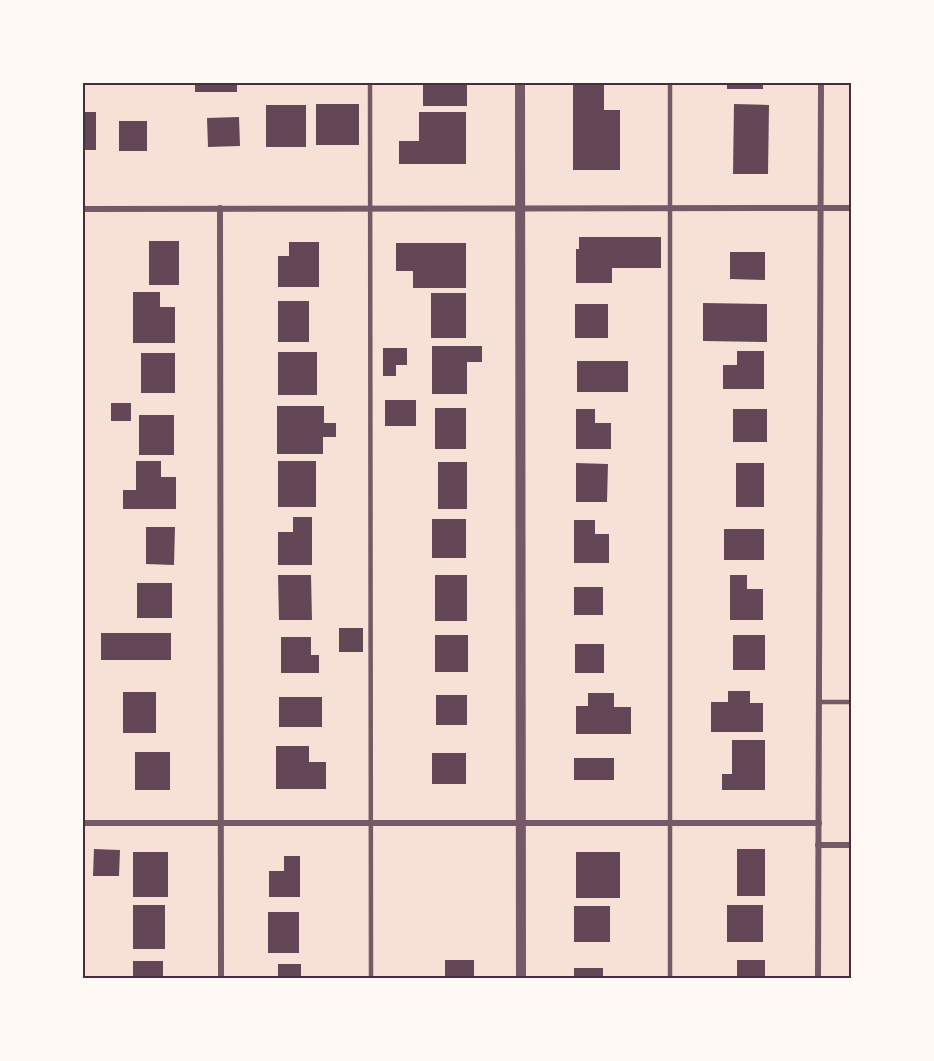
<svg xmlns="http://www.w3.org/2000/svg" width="934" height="1061" viewBox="0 0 934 1061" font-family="'Alegreya Sans',sans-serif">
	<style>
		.building { fill: #644757 }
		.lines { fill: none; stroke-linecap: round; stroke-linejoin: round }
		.service { stroke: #755966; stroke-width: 4.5 }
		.minor { stroke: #755966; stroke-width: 6 }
		.tertiary { stroke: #755966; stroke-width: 10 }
		.neatline { fill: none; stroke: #4a2c40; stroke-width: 2 }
	</style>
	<rect width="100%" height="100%" fill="#f7e1d7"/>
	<!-- building -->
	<g class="building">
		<rect x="195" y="82" width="42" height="10"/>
		<rect x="423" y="82" width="44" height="24"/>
		<rect x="727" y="82" width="36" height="7"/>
		<polygon points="573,84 604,84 604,110 620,110 620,170 573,170"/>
		<rect x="316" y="104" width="43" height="41"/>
		<polygon points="734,104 769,105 768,174 733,174"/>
		<rect x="266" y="105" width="40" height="42"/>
		<rect x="82" y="112" width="14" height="38"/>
		<polygon points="419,112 466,112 466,164 399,164 399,141 419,141"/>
		<polygon points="239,117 240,146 208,147 207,118"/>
		<rect x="119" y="121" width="28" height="30"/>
		<polygon points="579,237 661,237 661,268 612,268 612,283 576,283 576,249 579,249"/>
		<rect x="149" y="241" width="30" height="44"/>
		<polygon points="289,242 319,242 319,287 278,287 278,256 289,256"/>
		<polygon points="396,243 466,243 466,288 413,288 413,271 396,271"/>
		<polygon points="730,252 765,252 765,280 730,279"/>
		<polygon points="133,292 160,292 160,307 175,307 175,343 133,343"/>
		<rect x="431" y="293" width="35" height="45"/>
		<rect x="278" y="301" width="31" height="41"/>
		<polygon points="703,303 767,304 767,342 703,341"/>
		<rect x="575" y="304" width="33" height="34"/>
		<polygon points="432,346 482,346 482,362 467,362 467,394 432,394"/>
		<polygon points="383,348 407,348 407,365 396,365 396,376 383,376"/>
		<polygon points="737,351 764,351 764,389 723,389 723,365 737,365"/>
		<rect x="278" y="352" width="39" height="43"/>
		<rect x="141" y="353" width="34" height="40"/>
		<rect x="577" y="361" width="51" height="31"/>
		<rect x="385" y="400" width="31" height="26"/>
		<rect x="111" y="403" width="20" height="18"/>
		<polygon points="277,406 324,406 324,423 336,423 336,437 323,437 323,454 277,454"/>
		<rect x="435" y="408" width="31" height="41"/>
		<polygon points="576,409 595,409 595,423 611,423 611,449 576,449"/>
		<rect x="733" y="409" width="34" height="33"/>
		<rect x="139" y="415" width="35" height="40"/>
		<polygon points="136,461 161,461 161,477 176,477 176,509 123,509 123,490 136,490"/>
		<rect x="278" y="461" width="38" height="46"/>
		<rect x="438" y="462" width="29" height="47"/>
		<polygon points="576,463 608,464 607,502 576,502"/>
		<rect x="736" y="463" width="28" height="44"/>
		<polygon points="293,517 312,517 312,565 278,565 278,532 293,532"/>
		<rect x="432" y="519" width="34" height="39"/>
		<polygon points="574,520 595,520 595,534 609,534 609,563 574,563"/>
		<polygon points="146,527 175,527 174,565 146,564"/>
		<rect x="724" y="529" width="40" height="31"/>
		<polygon points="278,575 311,575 312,620 279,620"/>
		<rect x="435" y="575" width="32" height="46"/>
		<polygon points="730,575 747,575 747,589 763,589 763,620 730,620"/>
		<rect x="137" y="583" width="35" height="35"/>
		<rect x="574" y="587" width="29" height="28"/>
		<rect x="339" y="628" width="24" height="24"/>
		<rect x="101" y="633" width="70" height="27"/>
		<rect x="435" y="635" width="33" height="37"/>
		<rect x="733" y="635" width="32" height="35"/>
		<polygon points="281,637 311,637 311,655 319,655 319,673 281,673"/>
		<rect x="575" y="644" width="29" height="29"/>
		<polygon points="728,691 750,691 750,703 763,703 763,732 711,732 711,702 728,702"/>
		<rect x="123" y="692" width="33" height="41"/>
		<polygon points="588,693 614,693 614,707 631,707 631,734 576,734 576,706 588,706"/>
		<rect x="436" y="695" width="31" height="30"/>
		<rect x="279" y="697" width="43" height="30"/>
		<polygon points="732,740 765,740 765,790 722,790 722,774 732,774"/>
		<polygon points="276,746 309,746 309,762 326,762 326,789 276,789"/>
		<rect x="135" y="752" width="35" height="38"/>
		<rect x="432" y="753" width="34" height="31"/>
		<rect x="574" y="758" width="40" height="22"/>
		<polygon points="94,849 120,850 119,876 93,876"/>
		<rect x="737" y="849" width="28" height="47"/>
		<rect x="133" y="852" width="35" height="45"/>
		<rect x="576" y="852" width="44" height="46"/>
		<polygon points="284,856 300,856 300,897 269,897 269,871 284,871"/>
		<rect x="133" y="905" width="32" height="44"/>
		<rect x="727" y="905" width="36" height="37"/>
		<rect x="574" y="906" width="36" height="36"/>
		<rect x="268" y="912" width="31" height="41"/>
		<rect x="445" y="960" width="29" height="18"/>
		<rect x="737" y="960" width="28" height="18"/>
		<rect x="133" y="961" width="30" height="17"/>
		<rect x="278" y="964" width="23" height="14"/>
		<rect x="574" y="968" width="29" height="10"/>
	</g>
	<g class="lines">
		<!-- service -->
		<g class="service">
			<polyline points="370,82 371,978"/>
			<polyline points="670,82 670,978"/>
			<polyline points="819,702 852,702"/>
		</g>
		<!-- minor -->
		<g class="minor">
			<polyline points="220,208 221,978"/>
			<polyline points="82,209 852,208"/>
			<polyline points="82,823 819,823"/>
			<polyline points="818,845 852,845"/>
			<polyline points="818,978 821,82"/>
		</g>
		<!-- tertiary -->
		<polyline class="tertiary" points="520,82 521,978"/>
	</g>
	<!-- border -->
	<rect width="934" height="1061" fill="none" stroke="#fffaf5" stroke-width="168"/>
	<rect x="84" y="84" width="766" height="893" class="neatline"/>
</svg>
